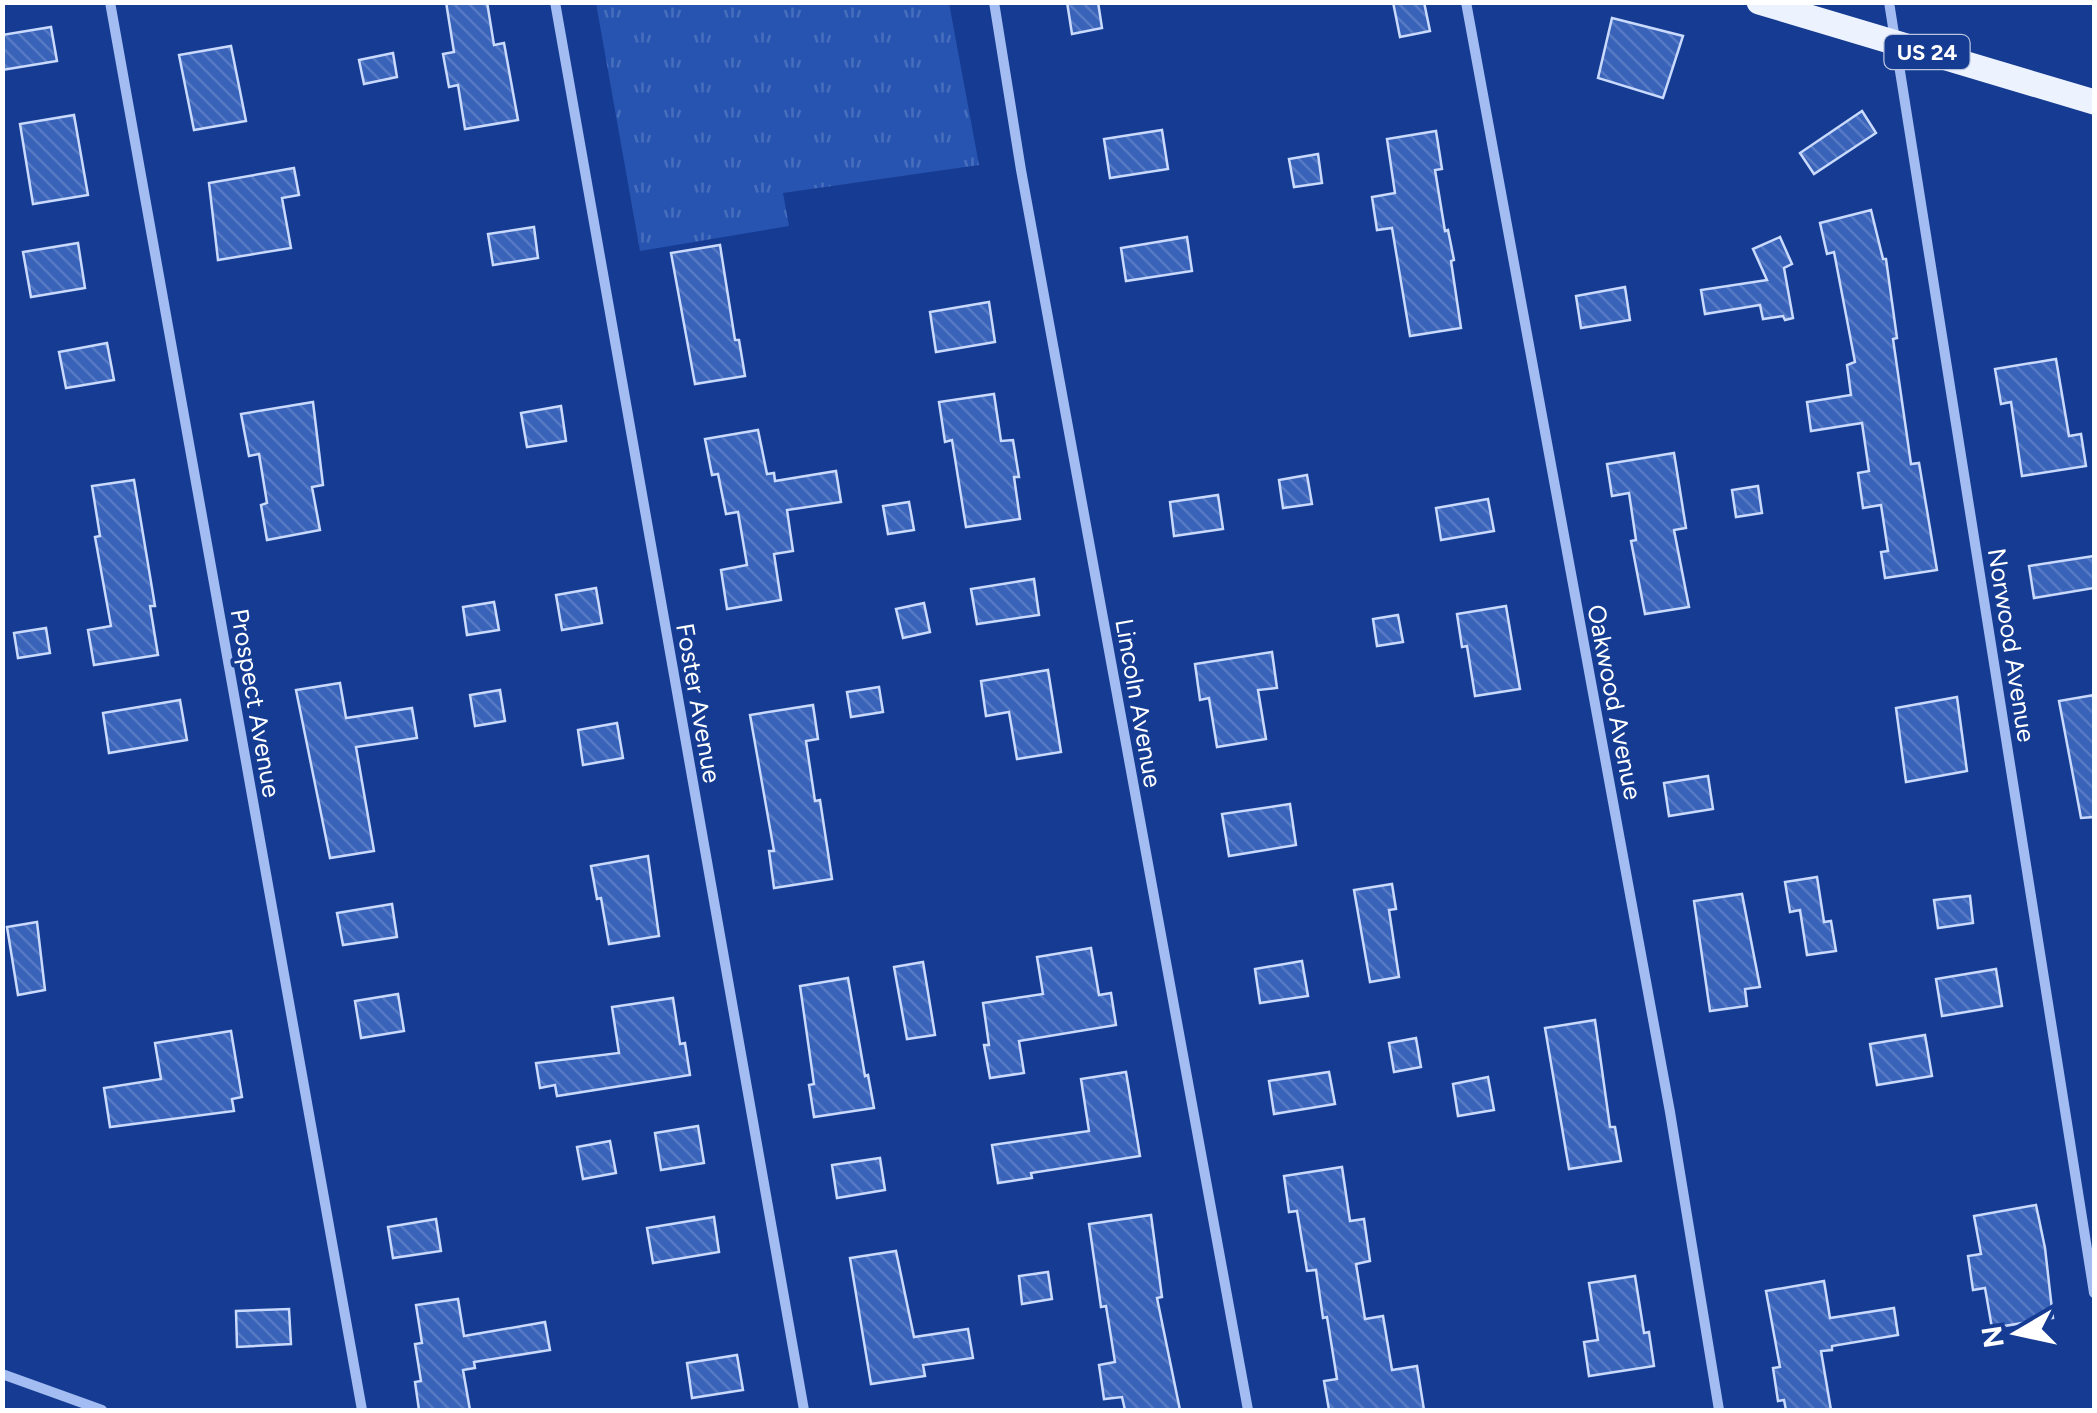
<svg xmlns="http://www.w3.org/2000/svg" width="2097" height="1413" viewBox="0 0 2097 1413" font-family="Figtree,sans-serif">
	<style>
		.grass { fill: url(#grass-tufts) }
		.building { fill: url(#building-back-hatch); stroke: #cadafc; stroke-width: 2.5 }
		.lines { fill: none; stroke-linecap: round; stroke-linejoin: round }
		.minor { stroke: #a3bcf1; stroke-width: 10 }
		.primary { stroke: #edf2ff; stroke-width: 25 }
		.labels { text-anchor: middle; stroke-width: 8; stroke-linejoin: round; paint-order: stroke }
		.shield { fill: #153c92; stroke: #b9c4de; stroke-width: 2.5 }
		.shield-label { font-size: 22px; font-weight: bold; fill: #fff }
		.street-label { font-size: 25px; fill: #fff; stroke: #153c92 }
	</style>
	<defs>
		<pattern id="grass-tufts" width="24" height="20" patternUnits="userSpaceOnUse" patternTransform="scale(2.5)"><rect width="24" height="20" fill="#2754b1"/><path d="M3 7l-1-3M5 7V3M7 7l1-3M15 17l-1-3M17 17v-4M19 17l1-3" fill="none" stroke="#476ebd"/></pattern>
		<pattern id="building-back-hatch" width="6" height="6" patternUnits="userSpaceOnUse" patternTransform="scale(2.5)"><rect width="6" height="6" fill="#3962b9"/><path d="M-1 5l2 2M0 0l6 6M5-1l2 2" fill="none" stroke="#577ac4"/></pattern>
	</defs>
	<rect width="100%" height="100%" fill="#153c92"/>
	<!-- grass -->
	<polygon class="grass" points="596,3 949,3 979,165 783,193 789,226 640,251"/>
	<!-- building -->
	<g class="building">
		<polygon points="446,2 487,2 494,45 504,43 518,120 465,129 458,85 449,87 443,54 454,52"/>
		<polygon points="1067,2 1098,2 1102,28 1072,34"/>
		<polygon points="1393,2 1424,2 1430,31 1400,37"/>
		<polygon points="1612,18 1683,36 1663,98 1598,78"/>
		<polygon points="51,27 57,61 2,70 2,35"/>
		<polygon points="231,46 246,121 194,130 179,55"/>
		<polygon points="393,53 397,77 364,84 359,60"/>
		<polygon points="1862,111 1876,133 1814,174 1800,153"/>
		<polygon points="74,115 88,195 33,204 20,124"/>
		<polygon points="1162,130 1168,169 1110,178 1104,139"/>
		<polygon points="1436,131 1442,169 1435,170 1445,231 1448,230 1454,260 1451,261 1461,328 1410,336 1392,228 1377,230 1372,197 1395,193 1387,139"/>
		<polygon points="1318,154 1322,183 1294,187 1289,159"/>
		<polygon points="294,168 299,195 282,198 291,248 218,260 209,183"/>
		<polygon points="1871,210 1883,259 1886,259 1897,338 1893,339 1911,464 1919,463 1937,570 1885,578 1881,552 1888,551 1881,505 1863,508 1858,473 1869,471 1862,423 1811,431 1807,402 1851,395 1847,365 1855,362 1834,252 1827,254 1820,223"/>
		<polygon points="534,227 538,258 493,265 488,234"/>
		<polygon points="1187,237 1192,271 1126,281 1121,248"/>
		<polygon points="1780,237 1792,264 1784,268 1793,318 1785,320 1783,316 1763,319 1760,305 1705,314 1701,290 1767,280 1753,249"/>
		<polygon points="78,243 85,288 31,297 23,252"/>
		<polygon points="720,245 735,340 739,340 745,376 695,384 671,253"/>
		<polygon points="1625,287 1630,320 1581,328 1576,296"/>
		<polygon points="989,302 995,342 936,352 930,312"/>
		<polygon points="107,343 114,380 66,388 59,352"/>
		<polygon points="2056,359 2069,436 2081,434 2086,466 2022,476 2011,402 2001,404 1995,369"/>
		<polygon points="994,394 1001,441 1013,440 1019,477 1014,477 1020,519 966,527 952,440 945,442 939,402"/>
		<polygon points="313,402 323,485 312,487 320,530 267,540 261,505 267,503 259,454 249,456 241,414"/>
		<polygon points="561,406 566,441 527,447 521,413"/>
		<polygon points="758,430 767,474 774,473 775,481 836,471 841,502 787,510 793,551 774,554 781,600 727,609 721,570 747,565 738,512 726,514 718,474 712,475 705,439"/>
		<polygon points="1674,453 1686,528 1674,530 1689,607 1645,614 1631,541 1636,540 1629,493 1612,496 1607,464"/>
		<polygon points="1307,475 1312,504 1283,508 1279,480"/>
		<polygon points="134,480 155,606 150,606 158,655 94,665 88,630 111,626 95,537 100,536 92,486"/>
		<polygon points="1758,486 1762,513 1736,517 1732,490"/>
		<polygon points="1218,495 1223,529 1174,536 1170,502"/>
		<polygon points="1488,499 1494,531 1441,540 1436,508"/>
		<polygon points="909,502 914,530 888,534 883,506"/>
		<polygon points="2094,556 2094,588 2034,598 2029,566"/>
		<polygon points="1034,579 1039,615 977,624 971,589"/>
		<polygon points="596,588 602,623 562,630 556,595"/>
		<polygon points="494,602 499,630 467,635 463,607"/>
		<polygon points="924,603 930,632 903,638 896,609"/>
		<polygon points="1506,606 1520,689 1475,696 1467,646 1462,647 1457,614"/>
		<polygon points="1398,615 1403,642 1377,646 1373,619"/>
		<polygon points="46,628 50,653 18,658 14,633"/>
		<polygon points="1272,652 1277,688 1258,690 1266,739 1217,747 1209,698 1200,700 1195,664"/>
		<polygon points="1048,670 1061,752 1017,759 1009,712 986,716 981,681"/>
		<polygon points="340,683 346,718 412,708 417,738 356,747 374,851 330,858 296,690"/>
		<polygon points="879,687 883,712 851,717 847,692"/>
		<polygon points="500,690 505,721 475,726 470,695"/>
		<polygon points="2094,695 2094,817 2081,818 2059,701"/>
		<polygon points="1957,697 1967,771 1906,782 1896,708"/>
		<polygon points="180,700 187,740 109,753 103,713"/>
		<polygon points="813,705 818,739 806,741 815,801 820,800 832,879 774,888 769,851 774,851 750,715"/>
		<polygon points="617,723 623,758 583,765 578,730"/>
		<polygon points="1708,776 1713,809 1669,816 1664,783"/>
		<polygon points="1290,804 1296,845 1229,856 1222,814"/>
		<polygon points="648,856 659,936 609,944 601,898 597,899 591,866"/>
		<polygon points="1817,877 1824,922 1831,921 1836,951 1807,955 1800,910 1790,912 1785,882"/>
		<polygon points="1392,884 1396,909 1389,910 1399,977 1370,982 1354,890"/>
		<polygon points="1742,894 1760,987 1745,989 1747,1006 1710,1011 1694,901"/>
		<polygon points="1970,896 1973,923 1938,928 1934,900"/>
		<polygon points="392,904 397,937 343,945 337,913"/>
		<polygon points="37,922 45,990 18,995 7,927"/>
		<polygon points="1091,948 1099,995 1111,993 1116,1025 1019,1041 1024,1073 990,1078 984,1045 989,1045 983,1003 1043,994 1037,957"/>
		<polygon points="1302,961 1308,996 1260,1003 1255,969"/>
		<polygon points="923,962 935,1035 907,1039 894,967"/>
		<polygon points="1996,969 2002,1006 1942,1016 1936,979"/>
		<polygon points="848,978 865,1076 868,1075 874,1108 814,1117 809,1085 814,1084 800,986"/>
		<polygon points="398,994 404,1031 361,1038 355,1001"/>
		<polygon points="673,998 680,1044 685,1043 690,1075 557,1096 555,1085 540,1088 536,1063 619,1053 612,1007"/>
		<polygon points="1595,1020 1610,1127 1615,1127 1621,1161 1569,1169 1545,1028"/>
		<polygon points="231,1031 242,1097 232,1099 234,1111 110,1127 104,1088 161,1079 155,1043"/>
		<polygon points="1925,1035 1932,1076 1877,1085 1870,1044"/>
		<polygon points="1416,1038 1421,1067 1394,1072 1389,1043"/>
		<polygon points="1126,1072 1140,1156 1031,1173 1032,1178 998,1183 992,1145 1089,1131 1081,1079"/>
		<polygon points="1329,1072 1335,1104 1274,1114 1269,1081"/>
		<polygon points="1488,1077 1494,1110 1458,1116 1453,1084"/>
		<polygon points="698,1126 704,1163 661,1170 655,1133"/>
		<polygon points="610,1141 616,1173 583,1179 577,1147"/>
		<polygon points="880,1158 885,1190 837,1198 832,1165"/>
		<polygon points="1342,1167 1350,1221 1364,1219 1370,1261 1356,1264 1365,1319 1383,1316 1392,1370 1417,1366 1424,1410 1329,1410 1324,1381 1337,1379 1327,1317 1323,1318 1316,1270 1307,1271 1297,1211 1289,1212 1284,1176"/>
		<polygon points="2036,1205 2045,1248 2053,1318 1992,1328 1985,1288 1973,1290 1968,1256 1981,1254 1974,1216"/>
		<polygon points="1151,1215 1162,1297 1157,1298 1180,1410 1125,1410 1122,1397 1104,1399 1099,1365 1115,1362 1106,1306 1101,1307 1089,1224"/>
		<polygon points="714,1217 719,1252 653,1263 647,1228"/>
		<polygon points="436,1219 441,1251 393,1258 388,1227"/>
		<polygon points="896,1251 914,1337 968,1329 973,1358 923,1365 925,1376 871,1384 850,1258"/>
		<polygon points="1048,1272 1052,1299 1022,1304 1019,1276"/>
		<polygon points="1635,1276 1644,1333 1649,1332 1654,1366 1589,1376 1584,1342 1598,1340 1589,1283"/>
		<polygon points="1824,1281 1830,1318 1894,1308 1898,1335 1832,1346 1832,1350 1821,1351 1831,1410 1786,1410 1784,1400 1778,1401 1773,1368 1780,1367 1766,1291"/>
		<polygon points="458,1299 464,1336 545,1322 550,1350 474,1362 475,1368 463,1370 470,1410 419,1410 415,1382 421,1381 415,1344 422,1343 416,1305"/>
		<polygon points="289,1309 291,1344 237,1347 236,1311"/>
		<polygon points="737,1355 743,1390 692,1398 687,1363"/>
	</g>
	<g class="lines">
		<!-- minor -->
		<g class="minor">
			<polyline points="110,2 362,1410"/>
			<polyline points="555,2 804,1410"/>
			<polyline points="994,2 1021,170 1248,1410"/>
			<polyline points="1466,2 1670,1112 1719,1410"/>
			<polyline points="1889,2 2094,1293"/>
			<polyline points="2,1374 102,1410"/>
		</g>
		<!-- primary -->
		<polyline class="primary" points="1759,2 2094,102"/>
	</g>
	<g class="labels">
		<!-- shield labels -->
		<rect class="shield" x="1884.5" y="35" width="85" height="34" rx="8"/>
		<g class="shield-label">
			<text x="1927" y="60">US 24</text>
		</g>
		<!-- street labels -->
		<g class="street-label">
			<text transform="translate(2012 645) rotate(81)" y="9">Norwood Avenue</text>
			<text transform="translate(1615 702) rotate(79)" y="9">Oakwood Avenue</text>
			<text transform="translate(256 703) rotate(80)" y="9">Prospect Avenue</text>
			<text transform="translate(699 703) rotate(80)" y="9">Foster Avenue</text>
			<text transform="translate(1139 703) rotate(80)" y="9">Lincoln Avenue</text>
		</g>
	</g>
	<!-- border -->
	<rect width="2097" height="1413" fill="none" stroke="#ffffff" stroke-width="10"/>
	<!-- north arrow -->
	<g transform="translate(2017 1333) rotate(261)" stroke="#153c92" stroke-width="8" paint-order="stroke">
	<path d="M0-8L18 38L0 25L-18 38Z" fill="#ffffff"/>
	<text y="-15" font-size="28" font-weight="bold" text-anchor="middle" fill="#ffffff">N</text>
	</g>
</svg>
